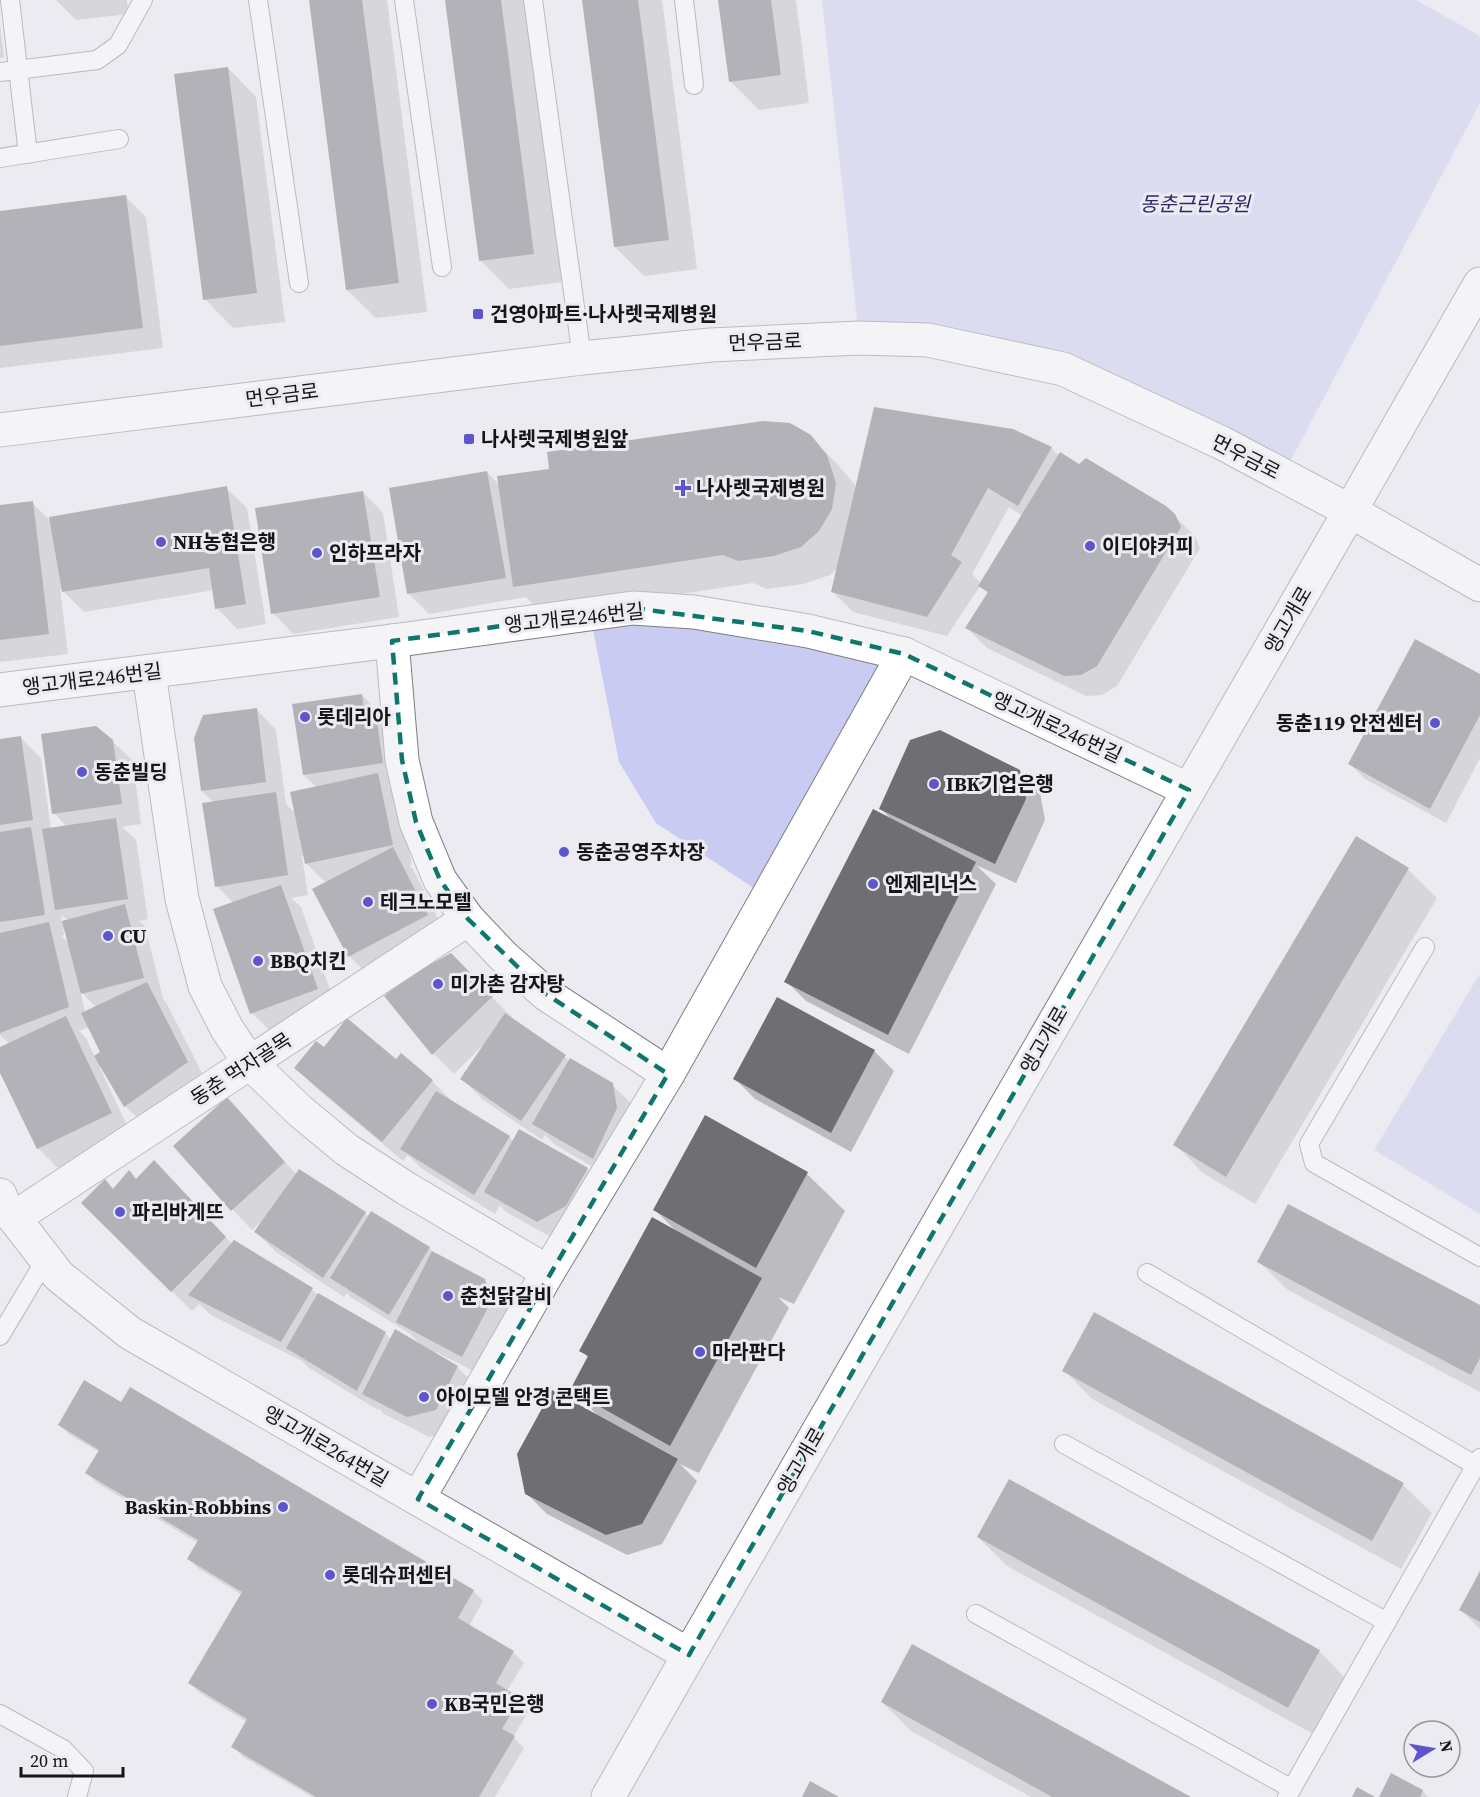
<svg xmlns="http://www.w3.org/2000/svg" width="1480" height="1797" viewBox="0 0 1480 1797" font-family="'Source Serif 4','Noto Sans KR',serif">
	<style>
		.green { fill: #c9cbf2 }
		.shadow { fill: #0003; fill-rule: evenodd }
		.building { fill: #6e6e73 }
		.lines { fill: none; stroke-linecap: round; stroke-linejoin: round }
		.lane-casing { stroke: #7e7f84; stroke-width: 20 }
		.street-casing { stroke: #7e7f84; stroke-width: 35 }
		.secondary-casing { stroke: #7e7f84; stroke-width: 35 }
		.lane { stroke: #fff; stroke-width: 18 }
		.street { stroke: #fff; stroke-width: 33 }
		.secondary { stroke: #fff; stroke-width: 33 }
		.marked { fill: none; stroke: #0f766e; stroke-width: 4.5; stroke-dasharray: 12 8; stroke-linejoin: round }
		.poi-dot { fill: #5e54cc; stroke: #ebebf1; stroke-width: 2 }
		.labels { text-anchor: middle; stroke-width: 6; stroke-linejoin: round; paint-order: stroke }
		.park-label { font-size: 20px; font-style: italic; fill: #2d2768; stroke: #ebebf1 }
		.poi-label { font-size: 20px; font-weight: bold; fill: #161618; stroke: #ebebf1; text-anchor: start }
		.street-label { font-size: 20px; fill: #161618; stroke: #ebebf1 }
	</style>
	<rect width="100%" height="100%" fill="#ebebf1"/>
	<!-- green -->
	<g class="green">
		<polygon points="822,0 1416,0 1480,36 1480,103 1283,475 1063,369 859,338"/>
		<polygon points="590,614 904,654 767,897 656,823 619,762"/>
		<polygon points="1479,975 1480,976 1480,1214 1374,1150"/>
	</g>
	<!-- shadow -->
	<g class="shadow">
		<polygon points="56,0 127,0 128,14 76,20"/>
		<polygon points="310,0 387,0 427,312 376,318 347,290"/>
		<polygon points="446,0 525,0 562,282 509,289 480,260"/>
		<polygon points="583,0 662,0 697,269 644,276 615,247"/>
		<polygon points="720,0 796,0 809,103 759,110 730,81"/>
		<polygon points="0,24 4,58 0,58"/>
		<polygon points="228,68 256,97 285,322 233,328 205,299"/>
		<polygon points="126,197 146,217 163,348 0,368 0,213"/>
		<path d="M 1013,431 L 1051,448 L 1059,456 L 1165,507 L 1195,536 L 1200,548 L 1117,686 L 1102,695 L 1086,696 L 987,648 L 967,628 L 989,594 L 980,586 L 947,636 L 853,612 L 832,591 L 838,568 L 830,575 L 803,584 L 767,589 L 753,583 L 543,615 L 526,597 L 429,614 L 409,594 L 487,472 L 500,486 L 810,436 L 839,466 L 855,485 L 856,490 ZM 1009,507 L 1023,516 L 982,584 L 972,574 Z"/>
		<polygon points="226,488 247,508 266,624 237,629 217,608 214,590 84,612 60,588 68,654 0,662 0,507 32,503 52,522"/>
		<polygon points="363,492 383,513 399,617 293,634 273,613"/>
		<polygon points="1480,675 1480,758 1446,823 1365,779 1350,764"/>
		<polygon points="362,695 382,716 403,783 388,785 397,795 412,865 409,865 413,869 447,936 369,976 349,956 326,883 306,863 305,855 302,856 308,895 291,898 301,907 337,1010 272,1033 252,1013 234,904 217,886 214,803 202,791 256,709 276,730 286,804 296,814 317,788 304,775"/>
		<path d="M 21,738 L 41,758 L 51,829 L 67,827 L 54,813 L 112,741 L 133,761 L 141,824 L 122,827 L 136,840 L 148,919 L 139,921 L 145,926 L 163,998 L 162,998 L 167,1004 L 207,1083 L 146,1126 L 125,1106 L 102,1067 L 100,1068 L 131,1134 L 58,1168 L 38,1148 L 0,1069 L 0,1049 L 10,1044 L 0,1035 L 0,741 ZM 61,914 L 68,921 L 62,922 ZM 66,928 L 70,944 L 61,936 L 64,935 L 63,929 ZM 80,990 L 87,998 L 96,1007 L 85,1012 ZM 89,1027 L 102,1053 L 95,1057 L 86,1038 L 79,1031 Z"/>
		<polygon points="1019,771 1040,792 1045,820 1016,883 976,865 996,884 909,1054 806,1001 786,981 891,819 880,808"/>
		<polygon points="1356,838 1408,870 1437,898 1255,1204 1203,1173 1175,1144"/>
		<polygon points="450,955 512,1017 510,1018 570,1061 612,1085 633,1105 613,1179 554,1144 545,1135 542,1140 482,1099 462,1078 483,1047 482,1046 454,1074 434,1054 386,996"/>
		<polygon points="324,1049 397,1061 432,1081 452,1101 509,1137 514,1142 587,1169 607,1189 558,1241 506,1212 500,1205 495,1214 422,1169 408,1155 403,1161 316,1088 296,1068"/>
		<polygon points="874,1051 894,1071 851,1152 755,1099 735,1079"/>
		<polygon points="227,1099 297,1175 365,1213 369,1217 429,1248 434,1253 484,1280 505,1301 510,1325 483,1376 436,1352 435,1354 457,1367 477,1387 456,1430 429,1437 384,1414 379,1408 378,1410 309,1368 302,1361 211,1315 199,1304 192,1311 83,1203 137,1180 174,1182 232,1244 312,1290 318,1295 385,1333 391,1339 420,1344 409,1333 352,1298 347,1293 344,1297 276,1252 256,1232 263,1222 262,1221 252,1230 232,1209"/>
		<polygon points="706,1117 807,1174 845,1211 794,1304 778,1297 789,1308 699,1473 680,1464 697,1481 662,1544 627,1555 547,1514 526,1493 597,1415 572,1390 589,1358 581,1350 676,1231 655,1210"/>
		<polygon points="1259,1262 1480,1307 1480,1392 1288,1290"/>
		<polygon points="1094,1314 1403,1485 1432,1513 1401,1569 1092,1399 1064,1370"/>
		<polygon points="122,1405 473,1591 483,1601 469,1626 513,1652 524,1663 507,1691 520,1699 530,1709 513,1737 524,1748 495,1797 312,1797 243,1757 233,1746 247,1722 200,1693 190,1683 242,1595 199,1569 189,1559 198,1543 97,1483 87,1473 99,1452 70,1435 59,1425"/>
		<polygon points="978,1537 1319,1651 1347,1680 1317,1736 1007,1566"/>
		<polygon points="1480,1574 1480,1629 1461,1610"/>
		<polygon points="882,1702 1188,1797 1031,1797 911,1731"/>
		<polygon points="1392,1775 1423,1791 1428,1797 1381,1797"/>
	</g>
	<!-- building -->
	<g class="building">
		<polygon points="309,0 362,0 399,283 346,290"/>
		<polygon points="445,0 501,0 534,254 479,261"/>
		<polygon points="582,0 638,0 669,240 614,247"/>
		<polygon points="718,0 771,0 781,75 729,82"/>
		<polygon points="228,67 257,293 203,300 174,74"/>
		<polygon points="126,195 143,328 0,346 0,211"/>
		<polygon points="874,407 1013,429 1052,447 1018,506 988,488 951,555 962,562 927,617 831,592"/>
		<polygon points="763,421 790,423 811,435 827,455 836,483 832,509 819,531 801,547 774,556 738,561 723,555 513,587 497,476 549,469 547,452"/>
		<polygon points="1060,452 1079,464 1086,458 1166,506 1175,514 1181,527 1097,666 1081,675 1064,676 965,628 988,592 978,586"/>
		<polygon points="487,471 506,578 407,594 389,488"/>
		<polygon points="227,486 246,604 215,609 209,568 62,592 49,517"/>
		<polygon points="363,491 380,597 271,614 255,508"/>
		<polygon points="33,501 49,634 0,640 0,505"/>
		<polygon points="1415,639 1480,674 1480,715 1430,809 1348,764"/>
		<polygon points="362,694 364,710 375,708 383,763 303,775 292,704"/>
		<polygon points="257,708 266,782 201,791 194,738 203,715"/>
		<polygon points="96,726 113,740 122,804 52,814 41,734"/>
		<polygon points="940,730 1020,770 1026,799 995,864 879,809 910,740"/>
		<polygon points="21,736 33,820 0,825 0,739"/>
		<polygon points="378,773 393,845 305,864 290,792"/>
		<polygon points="276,792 288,875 215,887 202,803"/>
		<polygon points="873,809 976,862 888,1035 784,982"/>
		<polygon points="116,818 128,899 55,910 42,829"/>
		<polygon points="31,827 45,915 0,922 0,832"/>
		<polygon points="1356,836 1409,868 1226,1177 1173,1145"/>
		<polygon points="393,847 428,915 348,957 312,889"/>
		<polygon points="281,885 318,989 250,1014 213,909"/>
		<polygon points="125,904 144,978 81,994 62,921"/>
		<polygon points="49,922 69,1007 0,1033 0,933"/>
		<polygon points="451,953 493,996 432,1055 384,996 411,975"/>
		<polygon points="147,982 188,1062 124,1107 94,1056 100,1052 81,1013"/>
		<polygon points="777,997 875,1050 831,1133 733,1079"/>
		<polygon points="505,1013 566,1055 521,1121 460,1079"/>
		<polygon points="66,1016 112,1113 37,1149 0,1073 0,1047"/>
		<polygon points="347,1018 396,1059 401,1053 433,1080 382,1142 294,1068 316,1041 324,1047"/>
		<polygon points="570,1058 613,1083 617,1108 593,1159 532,1124"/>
		<polygon points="436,1091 510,1136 474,1195 400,1149"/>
		<polygon points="227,1097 285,1162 231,1211 173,1146"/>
		<polygon points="705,1115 808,1172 756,1268 653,1210"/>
		<polygon points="519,1129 588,1168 566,1206 537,1222 484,1192"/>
		<polygon points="154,1160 226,1237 171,1292 81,1203 105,1179 113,1189 129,1170 136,1179"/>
		<polygon points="299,1169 366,1212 323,1278 254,1232"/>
		<polygon points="1288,1204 1480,1305 1480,1358 1471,1375 1257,1262"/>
		<polygon points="371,1211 430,1247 389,1315 330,1278"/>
		<polygon points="652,1217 762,1278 670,1446 570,1390 588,1356 579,1351"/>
		<polygon points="234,1240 313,1288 281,1342 188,1295"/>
		<polygon points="432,1251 485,1279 490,1304 462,1357 396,1322"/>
		<polygon points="318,1293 386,1332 357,1391 286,1348"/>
		<polygon points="1094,1312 1404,1483 1372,1541 1062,1371"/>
		<polygon points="395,1329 458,1366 436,1410 407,1417 362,1394"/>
		<polygon points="84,1380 121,1402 130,1387 474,1590 458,1618 514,1651 496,1683 520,1698 502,1729 515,1736 479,1797 316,1797 231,1747 247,1719 188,1683 242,1592 187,1559 198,1540 85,1473 99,1450 58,1425"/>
		<polygon points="552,1390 678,1459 642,1524 606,1535 525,1494 517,1454"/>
		<polygon points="1009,1479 1320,1650 1288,1708 977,1537"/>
		<polygon points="1480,1571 1480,1622 1459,1610"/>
		<polygon points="912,1644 1191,1797 1052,1797 881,1702"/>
		<polygon points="1391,1773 1423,1790 1420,1797 1379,1797"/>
		<polygon points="810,1781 839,1797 802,1797"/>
		<polygon points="1357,1787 1375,1797 1352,1797"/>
	</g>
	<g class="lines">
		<defs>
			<g id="lane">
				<polyline points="10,0 28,154"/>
				<polyline points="258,0 299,283"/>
				<polyline points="404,0 442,267"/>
				<polyline points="533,0 582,358"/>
				<polyline points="684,0 694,85"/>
				<polyline points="0,72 97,60 118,45 143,0"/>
				<polyline points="0,158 119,139"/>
				<polyline points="1425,947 1309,1144 1314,1163 1480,1257"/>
				<polyline points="1147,1273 1480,1468"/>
				<polyline points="0,1336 46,1259"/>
				<polyline points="1064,1444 1387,1622"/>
				<polyline points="976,1614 1292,1789"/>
				<polyline points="0,1714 63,1749 84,1771 77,1797"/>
				<polyline points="1287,1797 1480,1458"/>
			</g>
			<g id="street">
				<polyline points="392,641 402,760 416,822 440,880 468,919 503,956 546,994 668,1074"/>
				<polyline points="149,673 182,899 205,986 227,1029 250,1063 300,1111 347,1150 407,1189 548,1272"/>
				<polyline points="0,690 392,641 633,608 694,612 808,631 904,654 1189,790"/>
				<polyline points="0,1195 4,1205 59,1276 130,1333 689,1655"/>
				<polyline points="14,1218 468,919"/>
				<polyline points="418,1499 548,1272 668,1074 904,654"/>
			</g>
			<g id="secondary">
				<polyline points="0,430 582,358 711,345 859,338 928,340 1063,369 1222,443 1350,511 1480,585"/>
				<polyline points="608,1797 689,1655 1350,511 1480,284"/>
			</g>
		</defs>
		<!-- lane casing -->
		<use href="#lane" class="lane-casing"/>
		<!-- street casing -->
		<use href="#street" class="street-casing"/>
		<!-- secondary casing -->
		<use href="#secondary" class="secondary-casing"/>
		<!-- lane -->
		<use href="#lane" class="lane"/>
		<!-- street -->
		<use href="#street" class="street"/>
		<!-- secondary -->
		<use href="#secondary" class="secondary"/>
	</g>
	<!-- marked area -->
	<path d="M0 0H1480V1797H0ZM 633,608 L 808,631 L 904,654 L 1189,790 L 689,1655 L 418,1499 L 668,1074 L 546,994 L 468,919 L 440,880 L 416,822 L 402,760 L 392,641 Z" fill="#ebebf1" fill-opacity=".55" fill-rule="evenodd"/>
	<path class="marked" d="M 633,608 L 808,631 L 904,654 L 1189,790 L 689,1655 L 418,1499 L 668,1074 L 546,994 L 468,919 L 440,880 L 416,822 L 402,760 L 392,641 Z"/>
	<!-- markers -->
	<g class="poi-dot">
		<rect x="472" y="308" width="12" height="12" rx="3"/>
		<rect x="463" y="433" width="12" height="12" rx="3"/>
		<path d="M680 479h6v6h6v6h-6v6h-6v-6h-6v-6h6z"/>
		<circle cx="161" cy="542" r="6"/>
		<circle cx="1090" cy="546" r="6"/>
		<circle cx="317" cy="553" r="6"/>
		<circle cx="305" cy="717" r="6"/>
		<circle cx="1435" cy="723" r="6"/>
		<circle cx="82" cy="772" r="6"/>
		<circle cx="934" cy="784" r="6"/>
		<circle cx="564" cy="852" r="6"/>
		<circle cx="873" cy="884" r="6"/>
		<circle cx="368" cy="902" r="6"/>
		<circle cx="108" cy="936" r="6"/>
		<circle cx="258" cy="961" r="6"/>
		<circle cx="438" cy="984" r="6"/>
		<circle cx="120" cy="1212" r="6"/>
		<circle cx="448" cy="1296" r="6"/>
		<circle cx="700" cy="1352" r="6"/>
		<circle cx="424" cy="1397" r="6"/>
		<circle cx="283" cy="1507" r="6"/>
		<circle cx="330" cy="1575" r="6"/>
		<circle cx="432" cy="1704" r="6"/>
	</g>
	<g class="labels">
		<!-- park labels -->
		<g class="park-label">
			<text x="1195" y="211">동춘근린공원</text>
		</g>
		<!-- poi labels -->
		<g class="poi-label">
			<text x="490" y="321">건영아파트·나사렛국제병원</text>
			<text x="481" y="446">나사렛국제병원앞</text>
			<text x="696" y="495">나사렛국제병원</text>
			<text x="173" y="549">NH농협은행</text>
			<text x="1102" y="553">이디야커피</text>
			<text x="329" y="560">인하프라자</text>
			<text x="317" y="724">롯데리아</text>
			<text x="1423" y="730" text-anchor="end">동춘119 안전센터</text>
			<text x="94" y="779">동춘빌딩</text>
			<text x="946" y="791">IBK기업은행</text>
			<text x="576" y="859">동춘공영주차장</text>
			<text x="885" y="891">엔제리너스</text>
			<text x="380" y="909">테크노모텔</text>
			<text x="120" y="943">CU</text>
			<text x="270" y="968">BBQ치킨</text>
			<text x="450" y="991">미가촌 감자탕</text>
			<text x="132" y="1219">파리바게뜨</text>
			<text x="460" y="1303">춘천닭갈비</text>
			<text x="712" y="1359">마라판다</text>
			<text x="436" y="1404">아이모델 안경 콘택트</text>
			<text x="271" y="1514" text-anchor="end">Baskin-Robbins</text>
			<text x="342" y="1582">롯데슈퍼센터</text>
			<text x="444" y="1711">KB국민은행</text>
		</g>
		<!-- street labels -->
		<g class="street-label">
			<text transform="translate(765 342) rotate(-2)" y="7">먼우금로</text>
			<text transform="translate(282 395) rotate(-7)" y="7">먼우금로</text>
			<text transform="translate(1246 457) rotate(27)" y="7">먼우금로</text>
			<text transform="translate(574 618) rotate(-6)" y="7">앵고개로246번길</text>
			<text transform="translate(1288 620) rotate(-60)" y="7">앵고개로</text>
			<text transform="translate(92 679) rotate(-7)" y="7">앵고개로246번길</text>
			<text transform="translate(1057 727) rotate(25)" y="7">앵고개로246번길</text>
			<text transform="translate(1044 1040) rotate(-60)" y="7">앵고개로</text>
			<text transform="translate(241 1069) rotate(-33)" y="7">동춘 먹자골목</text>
			<text transform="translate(326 1446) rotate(30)" y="7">앵고개로264번길</text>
			<text transform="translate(801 1461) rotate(-60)" y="7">앵고개로</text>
		</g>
	</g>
	<!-- north arrow -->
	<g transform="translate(1432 1749) rotate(79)"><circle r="28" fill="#ebebf1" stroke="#96969a" stroke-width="1.5"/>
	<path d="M0-4.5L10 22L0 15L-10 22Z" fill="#5e54cc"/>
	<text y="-9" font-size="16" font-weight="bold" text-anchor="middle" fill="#161618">N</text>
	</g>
	<!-- scale -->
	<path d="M21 1767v9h102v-9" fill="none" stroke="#161618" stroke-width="3"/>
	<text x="30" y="1767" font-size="18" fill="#161618" stroke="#ebebf1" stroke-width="4.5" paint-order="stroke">20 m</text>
</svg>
